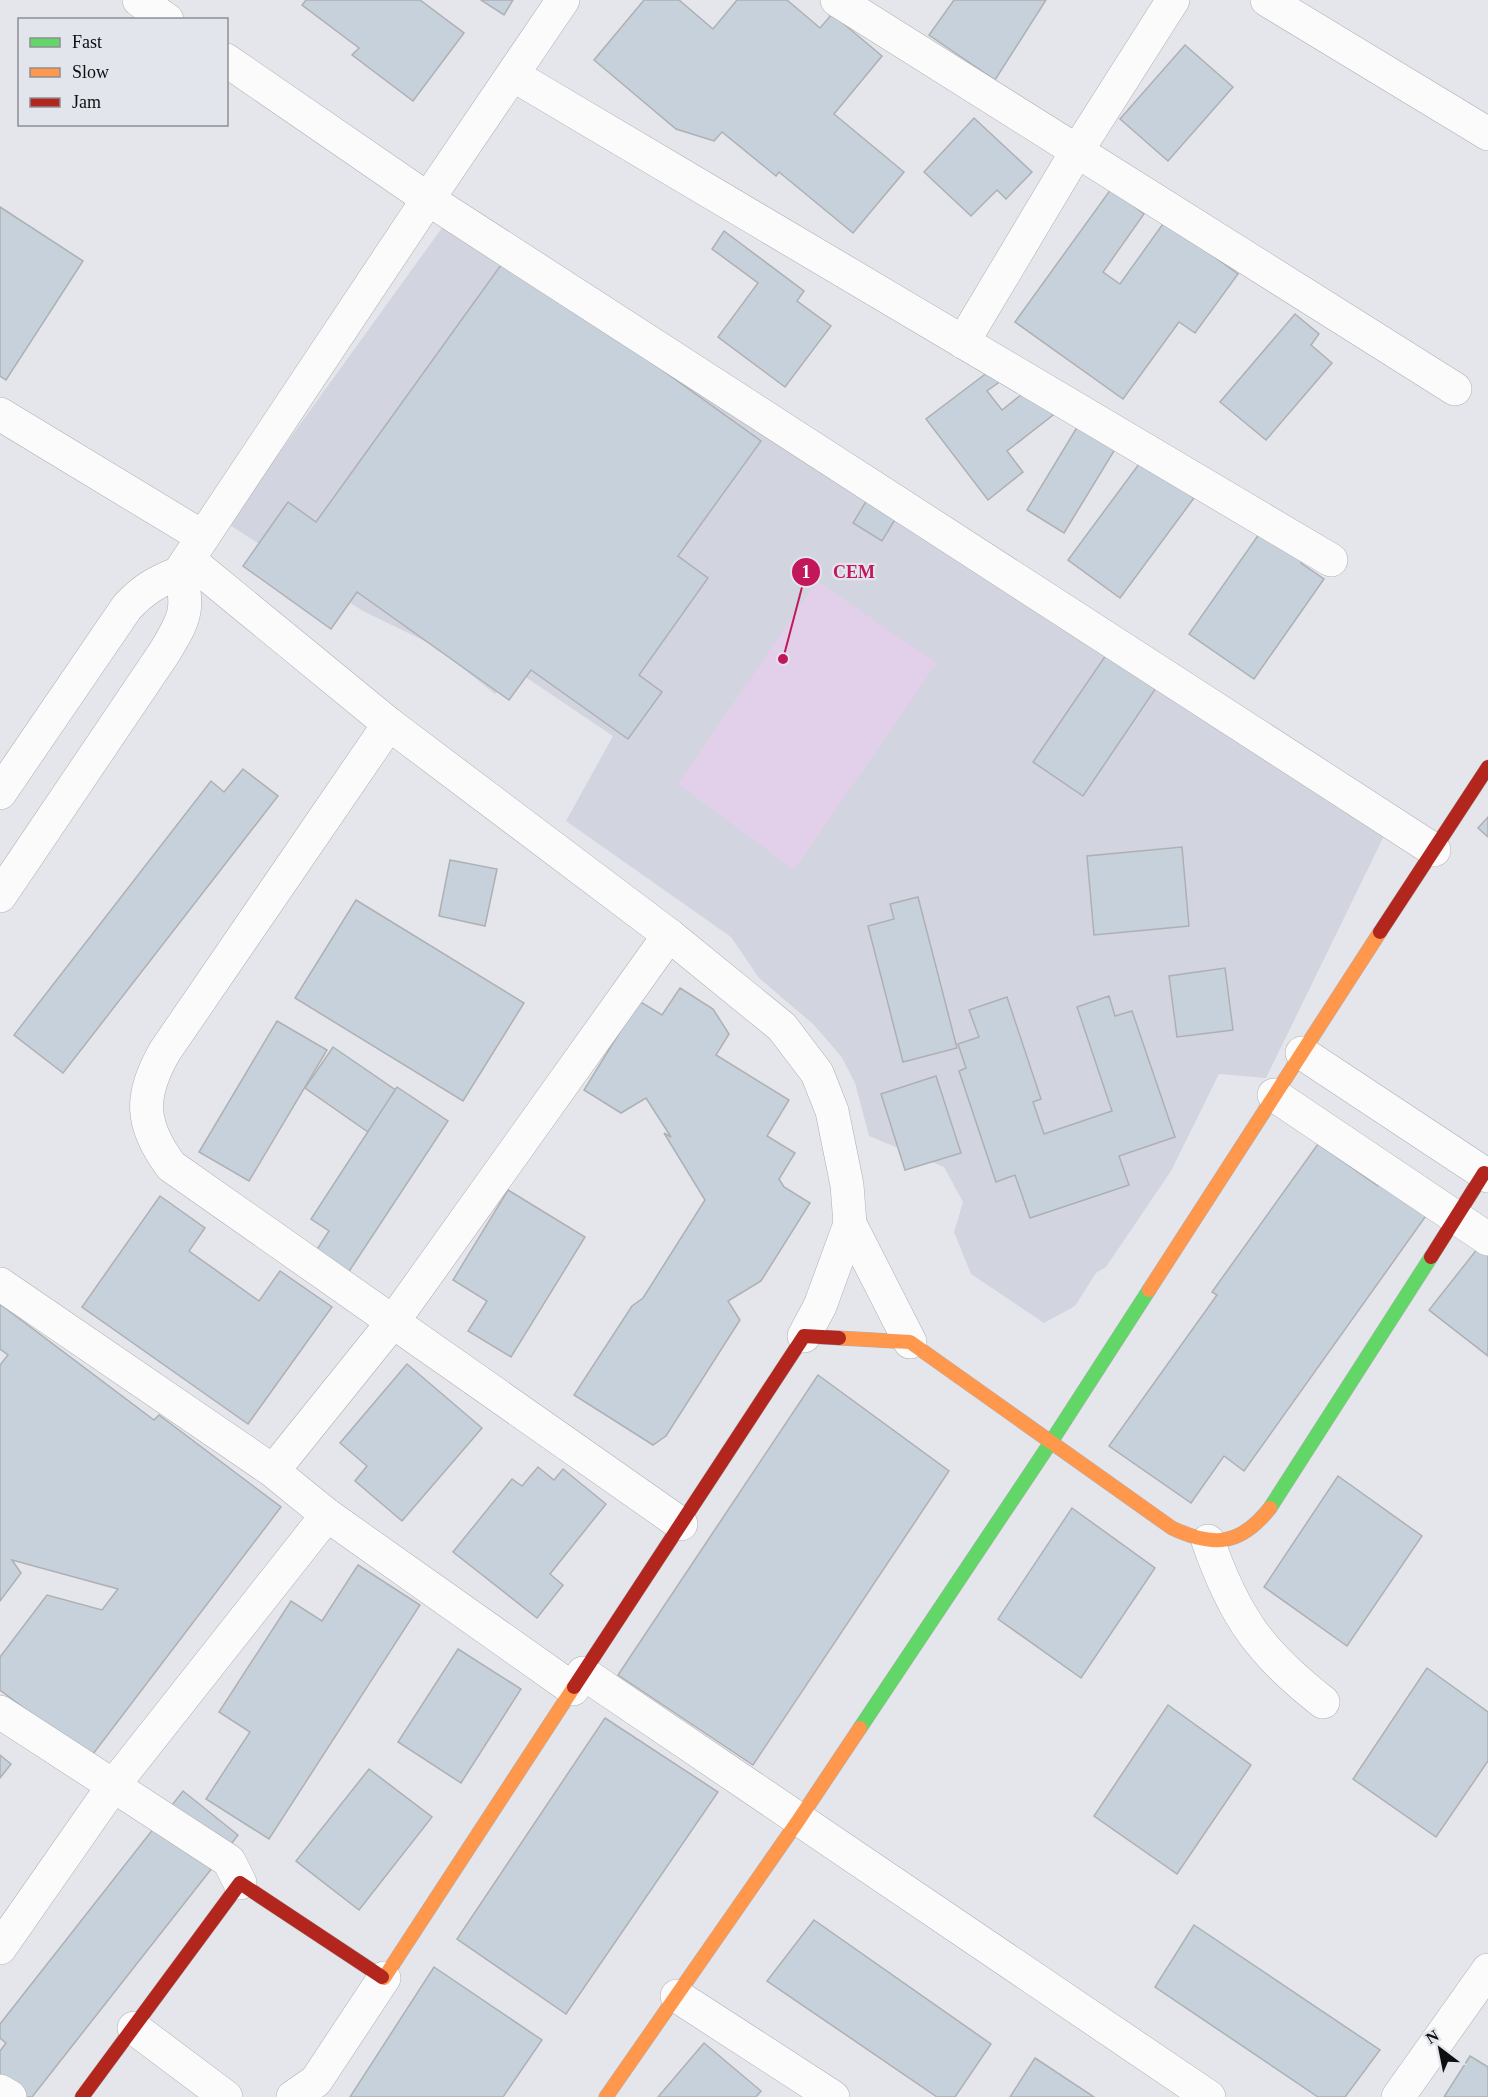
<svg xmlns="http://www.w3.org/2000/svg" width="1488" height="2097" viewBox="0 0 1488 2097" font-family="'Times New Roman',serif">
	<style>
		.built { fill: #d2d5df }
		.green { fill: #e2cfea }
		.building { fill: #c7d1db; stroke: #aeb0b3; stroke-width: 1.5 }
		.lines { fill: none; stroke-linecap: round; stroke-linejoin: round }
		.street-casing { stroke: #aeafb3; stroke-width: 34 }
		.fast-casing { stroke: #aeafb3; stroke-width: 15 }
		.slow-casing { stroke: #aeafb3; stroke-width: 15 }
		.jam-casing { stroke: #aeafb3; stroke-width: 15 }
		.street { stroke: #fbfbfc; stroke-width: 33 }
		.fast { stroke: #63d668; stroke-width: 14 }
		.slow { stroke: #ff974d; stroke-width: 14 }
		.jam { stroke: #b3261e; stroke-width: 14 }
		.leader { fill: none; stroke: #c2185b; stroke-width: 2 }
		.callout-dot { fill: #c2185b; stroke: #e3e5ed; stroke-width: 2 }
		.mark-label { font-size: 18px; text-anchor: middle; font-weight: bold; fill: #fff }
		.callout-label { font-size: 18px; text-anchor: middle; font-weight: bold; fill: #c2185b; stroke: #e3e5ed; stroke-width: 4.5; stroke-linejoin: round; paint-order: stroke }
	</style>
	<rect width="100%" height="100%" fill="#e5e6eb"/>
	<!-- built -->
	<polygon class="built" points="447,221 1384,836 1266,1078 1219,1074 1171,1171 1106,1267 1096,1273 1075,1306 1044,1323 971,1274 954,1232 963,1202 944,1167 869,1136 855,1083 841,1056 813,1024 759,978 731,937 566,821 613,736 518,672 495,694 435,646 363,611 228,524"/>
	<!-- green -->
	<polygon class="green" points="817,581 937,663 794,870 678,784"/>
	<!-- building -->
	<g class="building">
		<polygon points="306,0 420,0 464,33 413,101 352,55 359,48 302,5"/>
		<polygon points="481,0 513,0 504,15"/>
		<polygon points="644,0 679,0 713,29 737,0 787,0 820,28 832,14 882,56 834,114 904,172 853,233 779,172 776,176 722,132 714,141 676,129 594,60"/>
		<polygon points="954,0 1046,0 995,80 929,35"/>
		<polygon points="1185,45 1233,87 1168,161 1120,119"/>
		<polygon points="974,118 1032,172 1006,199 997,190 971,216 924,172"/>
		<polygon points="1111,189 1144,214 1103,272 1120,284 1165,221 1238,274 1195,333 1179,322 1123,399 1015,322"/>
		<polygon points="0,207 83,261 6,380 0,376"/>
		<polygon points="724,231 804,291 797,301 831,326 785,387 718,337 758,283 712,249"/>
		<polygon points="506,258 761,441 678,556 708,578 639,675 662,692 628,739 531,670 509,700 357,592 331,629 243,566 288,502 316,522"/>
		<polygon points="1295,314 1319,334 1311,345 1332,363 1266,440 1220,402"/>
		<polygon points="996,366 1005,378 987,391 1002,410 1031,387 1053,415 1007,451 1023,472 988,500 926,419"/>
		<polygon points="1079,424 1117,446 1064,533 1027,510"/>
		<polygon points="1142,460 1194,498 1120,598 1068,560"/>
		<polygon points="870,495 899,513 882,541 853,523"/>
		<polygon points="1264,527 1306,556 1301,563 1324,579 1254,679 1189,634"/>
		<polygon points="1106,655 1156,688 1083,796 1033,762"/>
		<polygon points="243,769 278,796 63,1073 14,1035 211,781 224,792"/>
		<polygon points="1488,817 1488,837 1478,828"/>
		<polygon points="1182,847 1189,926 1094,935 1087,856"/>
		<polygon points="450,860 497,869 485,926 439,916"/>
		<polygon points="918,897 957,1048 903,1062 868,926 894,919 890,904"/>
		<polygon points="356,900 524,1003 463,1101 295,998"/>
		<polygon points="1225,968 1233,1030 1177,1037 1169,976"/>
		<polygon points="680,988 713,1009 729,1034 716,1055 789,1100 767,1136 795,1153 779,1179 784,1187 810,1203 761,1281 728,1301 740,1320 666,1436 653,1445 574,1395 632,1306 643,1298 705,1200 664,1133 671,1137 646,1098 621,1113 584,1090 639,1001 662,1015"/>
		<polygon points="1109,996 1115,1016 1132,1011 1175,1137 1119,1156 1129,1185 1030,1218 1015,1175 996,1182 959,1071 966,1068 958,1044 979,1037 969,1010 1007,997 1041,1099 1033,1102 1044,1134 1112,1111 1077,1007"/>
		<polygon points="277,1021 327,1050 249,1181 199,1152"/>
		<polygon points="333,1047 397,1091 368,1132 305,1088"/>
		<polygon points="936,1076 961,1153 905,1170 881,1094"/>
		<polygon points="397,1087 448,1121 346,1276 314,1254 329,1231 311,1219"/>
		<polygon points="1318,1144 1378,1186 1382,1181 1428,1213 1244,1471 1224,1456 1191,1503 1109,1446 1217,1295 1212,1292"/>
		<polygon points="508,1190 585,1237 511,1357 468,1331 487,1301 453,1280"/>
		<polygon points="160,1196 205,1228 189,1251 259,1301 280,1271 332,1307 248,1424 82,1307"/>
		<polygon points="1478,1248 1488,1256 1488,1356 1429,1310"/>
		<polygon points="0,1304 154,1420 159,1415 281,1507 90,1758 0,1690 0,1657 47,1595 102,1610 118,1589 12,1560 21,1573 0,1601 0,1365 8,1355 0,1349"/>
		<polygon points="407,1364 482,1428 402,1521 355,1481 367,1466 340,1443"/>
		<polygon points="818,1375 949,1471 753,1765 618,1675"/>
		<polygon points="538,1467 554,1480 563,1469 606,1504 550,1574 563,1585 537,1618 453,1552 512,1479 522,1486"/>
		<polygon points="1338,1476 1422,1536 1347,1646 1264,1587"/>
		<polygon points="1072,1508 1155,1568 1081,1678 998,1619"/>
		<polygon points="358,1565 420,1605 269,1839 206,1799 250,1732 219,1712 291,1601 322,1621"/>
		<polygon points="458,1649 521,1689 461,1783 398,1742"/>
		<polygon points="1427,1668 1488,1712 1488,1761 1436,1837 1353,1779"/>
		<polygon points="1168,1705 1251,1765 1177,1874 1094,1816"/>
		<polygon points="605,1718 718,1792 566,2014 457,1939"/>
		<polygon points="0,1755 11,1764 0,1778"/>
		<polygon points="369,1769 432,1817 359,1910 296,1861"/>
		<polygon points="183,1791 238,1835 32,2097 0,2097 0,2051 6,2043 0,2038 0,2024"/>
		<polygon points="814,1920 991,2044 955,2097 937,2097 767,1981"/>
		<polygon points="1194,1925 1380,2050 1345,2097 1318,2097 1155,1987"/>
		<polygon points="434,1967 542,2040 503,2097 350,2097"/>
		<polygon points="704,2043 761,2091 756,2097 658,2097"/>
		<polygon points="1470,2056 1488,2067 1488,2097 1444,2097"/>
		<polygon points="1035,2058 1094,2097 1010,2097"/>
	</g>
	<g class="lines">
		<defs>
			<g id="street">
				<polyline points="139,0 167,20"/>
				<polyline points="837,0 1455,389"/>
				<polyline points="1267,0 1488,134"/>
				<polyline points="226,60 428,199 1434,850"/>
				<polyline points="513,75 1331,560"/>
				<polyline points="963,342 1077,151 1173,0"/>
				<polyline points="0,414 203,537"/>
				<polyline points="189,560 389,724 669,935 782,1027 817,1073 832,1111 847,1185 850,1224 910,1342"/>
				<path d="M 389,724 L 165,1051 C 139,1096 140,1124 171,1166 L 681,1524"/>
				<path d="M 0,793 L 127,607 C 144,589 156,582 179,573 L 428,199 L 563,0"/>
				<path d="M 0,896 L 164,653 C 182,623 192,609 179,573"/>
				<polyline points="1302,1053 1488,1176"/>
				<polyline points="1274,1095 1488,1239"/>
				<polyline points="0,1284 273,1471 327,1515 573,1689"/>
				<polyline points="804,1336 820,1306 850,1224"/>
				<polyline points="273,1471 392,1323 669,935"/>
				<path d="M 1208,1541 C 1234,1616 1260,1653 1323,1702"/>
				<polyline points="583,1673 1209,2097"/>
				<polyline points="0,1712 229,1861 240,1883"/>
				<polyline points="0,1948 113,1786 327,1515"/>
				<polyline points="677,1996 833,2097"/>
				<polyline points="134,2028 226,2097"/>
				<polyline points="0,2091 10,2097"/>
				<polyline points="293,2097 316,2081 384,1978"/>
				<polyline points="1398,2097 1488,1970"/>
			</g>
			<g id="fast">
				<polyline points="1270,1508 1431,1257"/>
				<polyline points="860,1728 1051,1442 1149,1290"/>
			</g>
			<g id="slow">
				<polyline points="1149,1290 1380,932"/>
				<path d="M 839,1338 L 910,1342 L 1172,1528 C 1214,1548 1241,1545 1270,1508"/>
				<polyline points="382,1977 384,1978 574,1687"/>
				<polyline points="606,2097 798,1821 860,1728"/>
			</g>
			<g id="jam">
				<polyline points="1380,932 1488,767"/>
				<polyline points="1431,1257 1484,1173"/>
				<polyline points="574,1687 804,1336 839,1338"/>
				<polyline points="82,2097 240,1883 382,1977"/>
			</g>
		</defs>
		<!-- street casing -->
		<use href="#street" class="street-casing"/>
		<!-- fast casing -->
		<use href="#fast" class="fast-casing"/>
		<!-- slow casing -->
		<use href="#slow" class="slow-casing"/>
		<!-- jam casing -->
		<use href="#jam" class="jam-casing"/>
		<!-- street -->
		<use href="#street" class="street"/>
		<!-- fast -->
		<use href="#fast" class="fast"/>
		<!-- slow -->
		<use href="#slow" class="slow"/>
		<!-- jam -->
		<use href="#jam" class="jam"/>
	</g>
	<!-- callouts -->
	<path class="leader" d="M783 659L806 572"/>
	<g class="callout-dot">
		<circle cx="783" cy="659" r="6"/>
		<circle cx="806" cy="572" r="15"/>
	</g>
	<g class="mark-label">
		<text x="806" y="578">1</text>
	</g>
	<g class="callout-label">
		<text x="854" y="578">CEM</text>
	</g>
	<!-- legend -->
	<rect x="18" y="18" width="210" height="108" fill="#e3e5ed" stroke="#8e8f95" stroke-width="1.5"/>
	<rect x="30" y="38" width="30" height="9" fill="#63d668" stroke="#8e8f95" stroke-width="1.5"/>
	<text x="72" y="48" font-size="18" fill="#0e0f11">Fast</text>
	<rect x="30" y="68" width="30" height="9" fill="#ff974d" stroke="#8e8f95" stroke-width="1.5"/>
	<text x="72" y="78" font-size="18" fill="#0e0f11">Slow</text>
	<rect x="30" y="98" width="30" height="9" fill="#b3261e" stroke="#8e8f95" stroke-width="1.5"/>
	<text x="72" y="108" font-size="18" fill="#0e0f11">Jam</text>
	<!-- north arrow -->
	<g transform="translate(1440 2049) rotate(328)" stroke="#e3e5ed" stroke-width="4.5" paint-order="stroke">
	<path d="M0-4.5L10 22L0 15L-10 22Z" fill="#0e0f11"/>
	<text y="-9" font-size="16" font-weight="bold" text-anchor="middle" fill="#0e0f11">N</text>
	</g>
</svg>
